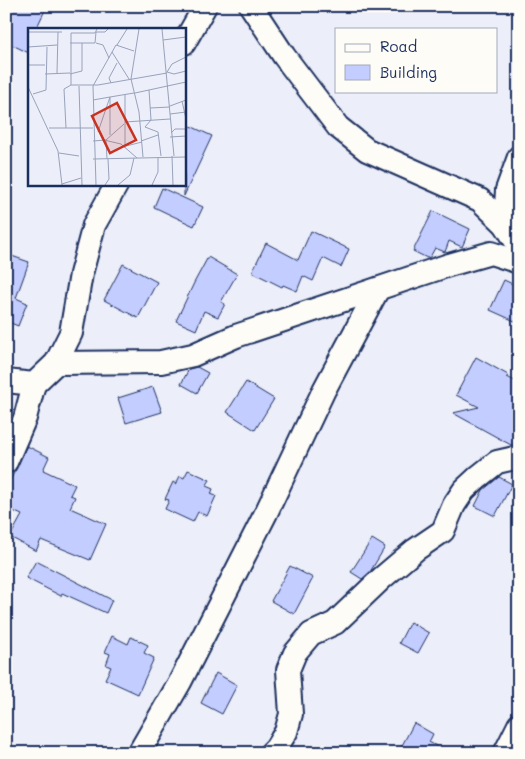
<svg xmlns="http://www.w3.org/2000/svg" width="525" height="759" viewBox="0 0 525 759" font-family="Mali,sans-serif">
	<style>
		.building { fill: #c4cdff; stroke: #1b2f5e }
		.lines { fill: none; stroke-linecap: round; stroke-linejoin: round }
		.minor-casing { stroke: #1b2f5e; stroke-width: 26 }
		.minor { stroke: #fdfcf7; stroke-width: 22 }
		.inset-road { fill: none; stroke: #98a2bb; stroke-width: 1 }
		.view { fill: #c8321e; fill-opacity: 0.15; stroke: #c8321e; stroke-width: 2.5 }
		.inset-edge { fill: none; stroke: #1b2f5e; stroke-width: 2.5 }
	</style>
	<rect width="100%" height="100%" fill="#eceef9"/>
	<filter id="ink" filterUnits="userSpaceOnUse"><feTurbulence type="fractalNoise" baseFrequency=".02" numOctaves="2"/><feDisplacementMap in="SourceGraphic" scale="10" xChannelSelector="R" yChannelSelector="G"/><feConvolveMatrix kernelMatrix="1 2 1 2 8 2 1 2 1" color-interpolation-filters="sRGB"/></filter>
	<g filter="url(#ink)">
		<!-- building -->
		<g class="building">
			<polygon points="6,6 47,6 36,29 29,29 29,53 6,42"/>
			<polygon points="184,123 212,136 184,196"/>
			<polygon points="162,188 203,207 194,226 154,207"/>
			<polygon points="433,211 470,229 462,247 449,241 445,252 435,248 430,257 427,258 413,251"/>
			<polygon points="311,231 349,249 341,267 323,258 313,281 303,276 297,291 283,285 282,287 252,272 266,243 298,260"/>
			<polygon points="6,254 29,262 16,298 27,303 18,326 6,321"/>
			<polygon points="208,257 237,274 221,302 225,304 218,317 204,311 196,330 176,321 194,283"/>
			<polygon points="123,264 157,282 138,318 104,300"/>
			<polygon points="504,280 519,287 519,323 490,310"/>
			<polygon points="476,357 508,375 507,377 519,383 519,444 511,445 453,413 479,407 456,395"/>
			<polygon points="197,367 208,373 197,393 181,384 189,369"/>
			<polygon points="246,382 274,399 255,430 227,412"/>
			<polygon points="153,387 162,412 126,423 118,398"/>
			<polygon points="27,446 49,457 43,470 75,485 70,495 75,497 70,508 106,524 90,560 41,540 36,551 10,537 22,515 6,508 6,489"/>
			<polygon points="188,470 210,480 206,486 213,489 211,494 216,496 207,516 198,512 193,522 165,509 169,500 165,499 173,482 176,484 180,476 184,478"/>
			<polygon points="499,477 512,484 495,516 475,506 483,490"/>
			<polygon points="372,539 385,547 370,572 362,579 351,572"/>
			<polygon points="36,561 112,600 106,613 62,593 61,596 26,578"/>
			<polygon points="290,566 313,578 294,614 271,601"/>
			<polygon points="410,622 429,633 418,653 399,643"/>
			<polygon points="112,636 128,644 131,637 148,645 144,653 154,658 138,694 105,679 111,667 106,665 110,654 105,652"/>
			<polygon points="216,673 237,685 222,714 201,703"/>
			<polygon points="414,723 433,734 429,742 449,753 398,753"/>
		</g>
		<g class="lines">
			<defs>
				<g id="minor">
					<polyline points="251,6 284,56 338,127 367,150 480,200 505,224 519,246"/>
					<polyline points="184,43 205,6"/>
					<polyline points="505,224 507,190 519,157"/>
					<polyline points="56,363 161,362 193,355 236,336 449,265 491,253 519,262"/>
					<polyline points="6,381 34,384 56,363 71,333 81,274 94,225 117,184"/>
					<polyline points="6,462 25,418 34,384"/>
					<polyline points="139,753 180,682 266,513 324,390 378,289"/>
					<polyline points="271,753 276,748 286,732 291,714 288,670 295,653 311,634 335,623 382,578 415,550 443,531 454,505 464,490 478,477 497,462 519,457"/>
					<polyline points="505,753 519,725"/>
				</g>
			</defs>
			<!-- minor casing -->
			<use href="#minor" class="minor-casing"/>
			<!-- minor -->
			<use href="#minor" class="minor"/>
		</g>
	</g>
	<!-- overview -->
	<g transform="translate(28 28)">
		<rect width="158" height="158" fill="#eceef9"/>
		<path class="inset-road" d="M 69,1 L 67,5 L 43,5 L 43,57 L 70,57 L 139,45M 111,1 L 103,51 L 111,84 L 115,129M 134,1 L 146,128M 0,4 L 34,4M 135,12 L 158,9M 42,15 L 67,15 L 68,4 L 77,4 L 80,1M 68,15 L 75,17 L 81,30M 89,17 L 99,1M 0,19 L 29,17M 84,24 L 101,51M 158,29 L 144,36 L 139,44 L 146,46 L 158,43M 0,37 L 17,37M 29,45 L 30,4M 17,46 L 42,45M 42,46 L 54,43 L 54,15M 83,55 L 81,50 L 89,35M 51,58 L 54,157M 0,59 L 30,123 L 34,157M 121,62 L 123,92 L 117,99 L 130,104 L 133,128M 107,65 L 158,54M 5,66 L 18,62 L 19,19M 97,66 L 97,94M 65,72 L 82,69 L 82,107M 154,73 L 158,91M 142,78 L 158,72M 122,80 L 142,79M 142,86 L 158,84M 21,100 L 65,100M 38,100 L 36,61 L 43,57M 70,104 L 82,69 L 106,65M 143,105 L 147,101 L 158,101M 142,109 L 158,108M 76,112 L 93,116 L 109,130M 65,113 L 78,112 L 96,96M 78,113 L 79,131M 113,113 L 130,107M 98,118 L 114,114M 97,120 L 97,94 L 142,91M 31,125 L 51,128M 144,128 L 145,157M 65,131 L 158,129M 34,156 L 53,150M 68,157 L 65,58 L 88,17 L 106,23M 77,157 L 81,151 L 80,131M 90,157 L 102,147 L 106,130M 124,157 L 130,144 L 130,129"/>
		<path class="view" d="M 89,75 L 108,112 L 82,125 L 64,88 Z"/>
		<rect width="158" height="158" class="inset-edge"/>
	</g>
	<!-- margin -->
	<rect width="525" height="759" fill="none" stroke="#fdfcf7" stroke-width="25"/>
	<rect x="12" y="12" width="500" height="734" fill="none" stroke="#1b2f5e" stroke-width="2" filter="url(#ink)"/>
	<!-- legend -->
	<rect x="335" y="28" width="162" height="65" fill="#fdfcf7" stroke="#a3aaba"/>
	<rect x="345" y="44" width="25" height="8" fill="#fdfcf7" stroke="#a3aaba"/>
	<text x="380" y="52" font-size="15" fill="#1b2f5e">Road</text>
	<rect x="345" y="65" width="25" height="15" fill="#c4cdff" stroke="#a3aaba"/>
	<text x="380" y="78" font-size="15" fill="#1b2f5e">Building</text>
</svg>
